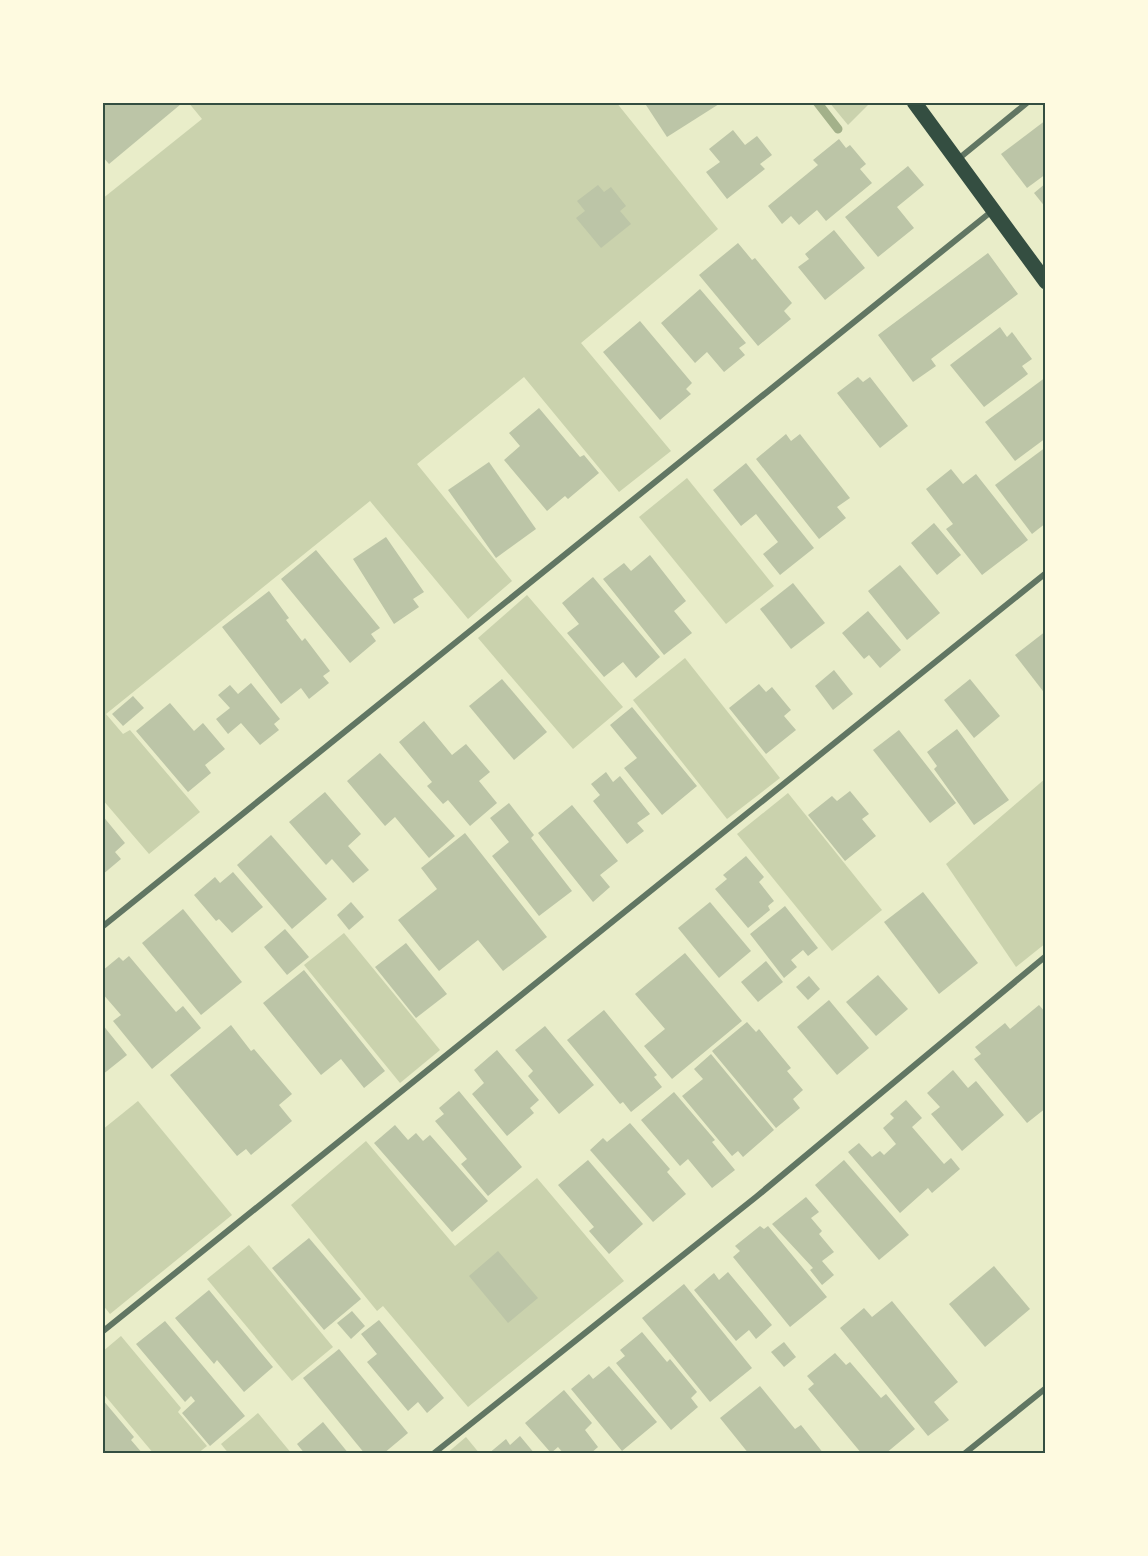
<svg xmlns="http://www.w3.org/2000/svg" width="1148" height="1556" viewBox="0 0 1148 1556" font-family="Mulish,sans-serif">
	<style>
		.green { fill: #cad2ad }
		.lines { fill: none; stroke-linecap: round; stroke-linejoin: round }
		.stream { stroke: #a3b18a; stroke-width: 9 }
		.building { fill: #bcc5a7 }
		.minor { stroke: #617663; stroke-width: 6 }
		.primary { stroke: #344e41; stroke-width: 15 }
		.neatline { fill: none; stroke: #344e41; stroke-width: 2 }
	</style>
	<rect width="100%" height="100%" fill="#e9edc9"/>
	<!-- green -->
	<g class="green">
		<polygon points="188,102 616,102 718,229 581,343 671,451 619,492 524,377 417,464 512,581 468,619 370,501 106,714 123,734 130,730 200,812 149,854 102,799 102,199 202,119"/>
		<polygon points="829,102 871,102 848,125"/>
		<polygon points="687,478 774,586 726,624 639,517"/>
		<polygon points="527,595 623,707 573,749 478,638"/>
		<polygon points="685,658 780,778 727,819 633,700"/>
		<polygon points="1046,778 1046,943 1016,967 946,864"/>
		<polygon points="788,793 882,910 832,951 737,834"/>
		<polygon points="344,933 440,1050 400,1083 304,965"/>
		<polygon points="138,1101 232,1215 110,1314 102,1304 102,1130"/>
		<polygon points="366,1141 455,1246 537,1178 624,1281 468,1407 383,1306 377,1311 291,1205"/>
		<polygon points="249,1245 333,1347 292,1381 207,1279"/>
		<polygon points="121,1336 181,1408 178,1412 207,1446 197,1454 154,1454 102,1392 102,1352"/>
		<polygon points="258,1413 292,1454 229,1454 221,1444"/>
		<polygon points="466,1437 480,1454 446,1454"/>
	</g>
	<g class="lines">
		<!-- stream -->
		<polyline class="stream" points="817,102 838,129"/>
	</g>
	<!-- building -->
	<g class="building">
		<polygon points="102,102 179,102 181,104 109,164 102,156"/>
		<polygon points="644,102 718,102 719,104 667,137"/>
		<polygon points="1046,120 1046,174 1027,188 1001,154"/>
		<polygon points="733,130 745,145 757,136 772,155 760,164 765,169 727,199 706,172 720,162 709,149"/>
		<polygon points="839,139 846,148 850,145 866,164 860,169 872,183 826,221 817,210 799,225 791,216 782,224 768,206 818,165 813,160"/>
		<polygon points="908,166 924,185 897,207 914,228 878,257 845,217"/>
		<polygon points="1046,183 1046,208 1034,193"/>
		<polygon points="598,185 604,192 611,187 626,206 620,211 631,224 601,248 576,218 585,211 577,201"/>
		<polygon points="834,230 865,268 825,300 798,267 809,259 805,254"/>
		<polygon points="738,243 752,260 755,258 792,303 784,311 791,319 758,346 699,275"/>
		<polygon points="988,253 1018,294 931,359 936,366 913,382 878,335"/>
		<polygon points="700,289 746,343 739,348 745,355 724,372 707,352 695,363 661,323"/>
		<polygon points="640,321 692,383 686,389 691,394 660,420 603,352"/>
		<polygon points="1000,327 1007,337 1012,332 1032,359 1022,366 1028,374 984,407 950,365"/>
		<polygon points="858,377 863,382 870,377 908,426 880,448 837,393"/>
		<polygon points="1046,377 1046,438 1015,461 985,422"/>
		<polygon points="539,408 580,457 584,455 599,473 568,499 565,496 547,511 504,460 520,446 509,433"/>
		<polygon points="786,434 791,441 800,434 850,498 837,507 846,518 819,539 756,459"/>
		<polygon points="1046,447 1046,523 1032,534 995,485"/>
		<polygon points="489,462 536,529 496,558 448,490"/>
		<polygon points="746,463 814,548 780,575 763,554 778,542 756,514 741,526 713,490"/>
		<polygon points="951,469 963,484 976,474 1028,540 982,575 946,529 953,524 926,489"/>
		<polygon points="934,523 961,555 937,575 911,543"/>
		<polygon points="386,537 424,592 413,599 419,607 394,624 353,559"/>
		<polygon points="316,550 380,628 371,634 376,641 350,663 281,579"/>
		<polygon points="650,555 686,601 674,611 692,633 664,655 603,579 624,563 631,571"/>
		<polygon points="900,565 940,613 907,640 868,591"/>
		<polygon points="593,577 660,657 636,678 623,662 604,677 567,633 579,624 562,603"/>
		<polygon points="793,583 825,623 791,649 760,609"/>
		<polygon points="269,591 289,618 286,620 302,641 305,638 330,671 323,676 329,683 309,699 301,688 281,704 222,627"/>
		<polygon points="868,611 901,650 880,668 869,655 864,659 842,633"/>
		<polygon points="1046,631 1046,695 1015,655"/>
		<polygon points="834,670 853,694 833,710 815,686"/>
		<polygon points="502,679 547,732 514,760 469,706"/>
		<polygon points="970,679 1000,716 974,738 944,700"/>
		<polygon points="251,683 280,719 274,724 279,730 260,745 241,723 228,734 216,719 230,708 218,695 230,685 238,694"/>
		<polygon points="759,684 766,692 772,687 791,710 784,716 796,730 766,754 729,708"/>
		<polygon points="133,696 144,708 123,726 112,714"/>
		<polygon points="170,703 194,731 203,723 225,749 205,765 211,773 188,792 136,731"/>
		<polygon points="632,707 697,786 662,815 624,768 637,758 610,725"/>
		<polygon points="424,721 452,755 466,744 490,772 479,781 497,803 470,826 448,800 443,804 427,786 432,782 399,742"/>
		<polygon points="957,729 1009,800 974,825 934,769 937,766 927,752"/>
		<polygon points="899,730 956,803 930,823 873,750"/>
		<polygon points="380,753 455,836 429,858 395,817 385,826 347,781"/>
		<polygon points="606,772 613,782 620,776 650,814 637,823 644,831 627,844 593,801 600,795 591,784"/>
		<polygon points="850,791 869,814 862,819 876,836 845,861 808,815 832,796 837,801"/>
		<polygon points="325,792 361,834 348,846 369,870 353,883 332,859 326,865 289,822"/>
		<polygon points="509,803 534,835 531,838 572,891 539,916 492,856 509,842 490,818"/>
		<polygon points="572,805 618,861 600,875 610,887 593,902 538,833"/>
		<polygon points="102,815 125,843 115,852 121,859 102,875"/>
		<polygon points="465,833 547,937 503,971 478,940 439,971 398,920 437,889 421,868"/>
		<polygon points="271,835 327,899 292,929 237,865"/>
		<polygon points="746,856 764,877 759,882 774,901 768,906 770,910 748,928 715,889 727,879 723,875"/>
		<polygon points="233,872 263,907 232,933 219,919 216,921 194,895 215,877 220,883"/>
		<polygon points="923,892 978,963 939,994 884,922"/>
		<polygon points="351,902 364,917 349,930 337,915"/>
		<polygon points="710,902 751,951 719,978 678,928"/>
		<polygon points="785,906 818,948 808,956 803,950 791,960 797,967 784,978 750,934"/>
		<polygon points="183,909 242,982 201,1015 142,943"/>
		<polygon points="285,929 309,957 287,975 264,947"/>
		<polygon points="406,943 447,994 416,1018 375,967"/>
		<polygon points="685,953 742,1021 672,1079 644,1046 665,1029 635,994"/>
		<polygon points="129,956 176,1012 183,1006 201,1028 152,1069 113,1021 121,1015 102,993 102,971 119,957 123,961"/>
		<polygon points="766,961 783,982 758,1002 741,982"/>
		<polygon points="304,970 385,1071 364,1088 341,1059 321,1075 263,1003"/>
		<polygon points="878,975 908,1009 876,1036 846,1002"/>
		<polygon points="809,976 820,989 808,1000 796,987"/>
		<polygon points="829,1000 869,1048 837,1075 797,1027"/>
		<polygon points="1039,1005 1046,1013 1046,1060 1043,1063 1046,1066 1046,1108 1027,1123 974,1059 981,1054 975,1047 1005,1023 1010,1029"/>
		<polygon points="604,1010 657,1075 654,1077 662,1087 631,1112 623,1102 620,1104 567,1040"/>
		<polygon points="747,1022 756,1032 759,1029 791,1068 787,1071 803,1090 793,1099 800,1108 776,1128 712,1051"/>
		<polygon points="102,1024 127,1055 102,1075"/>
		<polygon points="231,1025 251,1051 254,1049 292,1094 279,1105 292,1121 251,1155 246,1149 237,1156 170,1075"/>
		<polygon points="545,1026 594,1085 559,1114 528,1076 533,1071 515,1050"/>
		<polygon points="497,1050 539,1100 530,1108 534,1113 507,1136 472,1094 484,1083 474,1070"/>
		<polygon points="711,1054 774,1130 743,1157 738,1151 732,1156 682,1096 703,1079 694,1069"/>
		<polygon points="953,1070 968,1088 976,1081 1004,1115 962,1151 931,1114 940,1107 927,1093"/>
		<polygon points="459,1091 522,1167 488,1196 461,1164 467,1159 435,1121 444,1114 439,1108"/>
		<polygon points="674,1092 715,1140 712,1142 735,1170 712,1188 688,1159 680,1166 641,1120"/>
		<polygon points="906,1100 922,1118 912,1127 944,1164 951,1158 960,1169 932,1193 928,1188 900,1213 848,1152 859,1143 872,1157 880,1151 884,1155 896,1144 883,1128 894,1118 890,1114"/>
		<polygon points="630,1123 670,1169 667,1172 686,1194 653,1222 590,1150 603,1138 607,1142"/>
		<polygon points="395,1125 408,1140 416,1133 423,1141 430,1135 488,1201 452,1232 374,1143"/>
		<polygon points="588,1160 643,1224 609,1254 589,1231 594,1227 558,1185"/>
		<polygon points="844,1160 909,1235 879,1260 815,1185"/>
		<polygon points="806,1197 819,1212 811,1218 822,1231 819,1234 834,1252 822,1261 834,1275 822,1285 810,1270 813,1268 772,1224"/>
		<polygon points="760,1226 764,1229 768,1226 827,1297 790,1327 733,1257 740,1251 735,1246"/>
		<polygon points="309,1238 361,1299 324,1330 272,1268"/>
		<polygon points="498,1251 538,1298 508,1323 469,1276"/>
		<polygon points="994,1266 1030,1309 985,1347 949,1304"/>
		<polygon points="728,1272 772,1325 756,1339 749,1330 736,1341 694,1290 714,1273 719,1280"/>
		<polygon points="684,1284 752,1368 710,1402 642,1318"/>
		<polygon points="209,1290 273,1367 244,1392 217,1360 214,1364 175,1318"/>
		<polygon points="892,1301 958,1382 934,1402 949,1420 928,1436 840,1328 864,1308 872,1317"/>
		<polygon points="352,1311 365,1326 351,1339 337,1323"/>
		<polygon points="379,1320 444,1398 427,1413 418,1402 408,1411 367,1362 377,1354 361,1334"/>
		<polygon points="165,1321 245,1416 210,1446 182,1413 195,1401 191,1396 185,1402 136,1344"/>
		<polygon points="642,1332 667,1362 670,1359 697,1392 691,1398 698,1407 671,1430 616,1363 625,1356 620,1350"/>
		<polygon points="784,1342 796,1357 784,1367 771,1352"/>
		<polygon points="339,1349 408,1433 383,1454 365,1454 303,1378"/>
		<polygon points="835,1353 846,1365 850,1362 881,1398 886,1394 915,1429 885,1454 862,1454 808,1389 814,1384 807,1376"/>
		<polygon points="609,1366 657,1422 622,1451 571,1389 589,1374 593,1379"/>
		<polygon points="760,1386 795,1429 801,1425 824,1454 749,1454 720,1418"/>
		<polygon points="564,1390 592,1423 585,1430 598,1447 590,1454 564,1454 558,1447 551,1453 525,1423"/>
		<polygon points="102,1399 134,1437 131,1440 143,1454 102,1454"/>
		<polygon points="323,1422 349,1454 305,1454 297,1444"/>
		<polygon points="520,1436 535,1454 488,1454 506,1439 510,1445"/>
	</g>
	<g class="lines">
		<!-- minor -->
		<g class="minor">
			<polyline points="957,160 1028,102"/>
			<polyline points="102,927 992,211"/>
			<polyline points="102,1332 1046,573"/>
			<polyline points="433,1454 756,1197 1046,956"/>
			<polyline points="964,1454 1046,1388"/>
		</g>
		<!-- primary -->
		<polyline class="primary" points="914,102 1046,282"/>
	</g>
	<!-- border -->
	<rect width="1148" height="1556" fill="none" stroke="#fefae0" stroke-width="207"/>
	<rect x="104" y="104" width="940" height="1348" class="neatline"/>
</svg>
